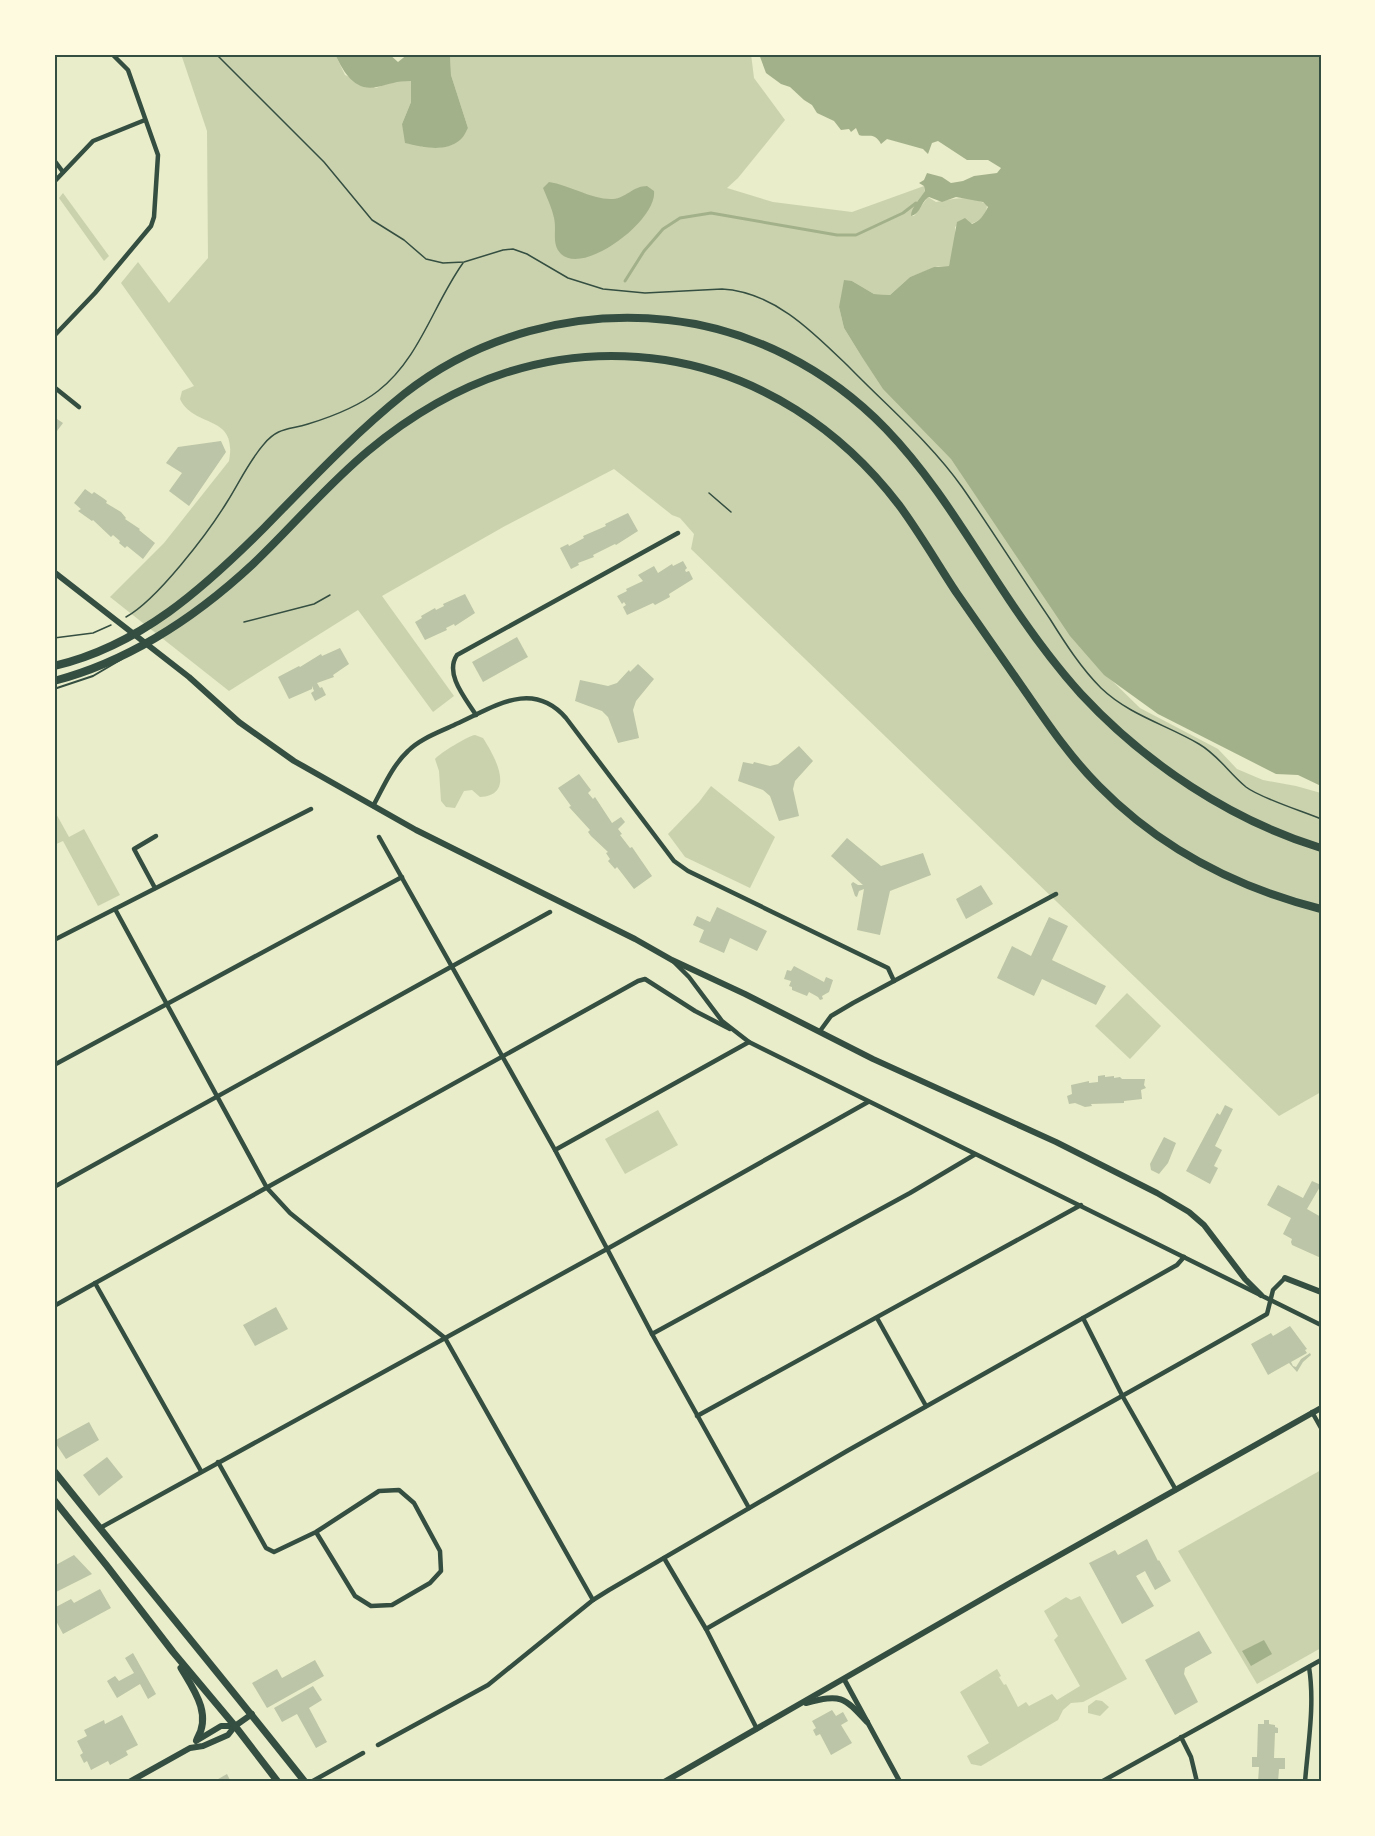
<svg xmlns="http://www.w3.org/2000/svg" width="1375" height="1836" viewBox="0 0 1375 1836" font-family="Inter,sans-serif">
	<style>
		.green { fill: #cad2ad }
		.water { fill: #a3b18a }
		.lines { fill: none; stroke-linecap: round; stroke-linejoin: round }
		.stream { stroke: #a3b18a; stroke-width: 3 }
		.building { fill: #bcc5a7 }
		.path { stroke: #344e41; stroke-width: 1.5 }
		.service { stroke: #344e41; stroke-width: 2 }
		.minor { stroke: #344e41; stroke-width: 4.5 }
		.tertiary { stroke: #344e41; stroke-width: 5 }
		.secondary { stroke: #344e41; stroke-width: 6 }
		.primary { stroke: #344e41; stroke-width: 7 }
		.trunk { stroke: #344e41; stroke-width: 8 }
		.neatline { fill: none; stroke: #344e41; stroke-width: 2 }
	</style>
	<rect width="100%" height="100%" fill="#e9edc9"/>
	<!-- green -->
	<g class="green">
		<path d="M 181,54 L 335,54 L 345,75 L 376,88 L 394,81 L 411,81 L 411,102 L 402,124 L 422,147 C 445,148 455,149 468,128 L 451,75 L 450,54 L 751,54 L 754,78 L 785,120 L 738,178 L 727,188 L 773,202 L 852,212 L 924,186 L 925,193 C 919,199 911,207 912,216 L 914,216 L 928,197 L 936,202 C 953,199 971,194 987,205 C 987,215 980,221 970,224 L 965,219 L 955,227 L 956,238 L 949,266 L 938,266 L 910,277 L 890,295 L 874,294 L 852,281 L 839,307 L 844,328 L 860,354 L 945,448 L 1099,668 L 1140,708 L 1218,749 L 1237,769 L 1263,780 L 1296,786 L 1321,793 L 1321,1092 L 1279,1116 L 691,549 L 694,534 L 680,518 L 672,515 L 614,469 L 505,526 L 382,596 L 454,696 L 433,712 L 358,610 L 229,691 L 110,597 L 164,543 L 229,461 C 238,413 194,429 180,399 L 182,391 L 194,386 L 121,283 L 138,262 L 169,303 L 208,258 L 207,131 Z"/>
		<polygon points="63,193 109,256 104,261 59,198"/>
		<path d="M 475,735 L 483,738 C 494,755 517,795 480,797 L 472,790 L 464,791 L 455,808 L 446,807 L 441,801 L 439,771 L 435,759 C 440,753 468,736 475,735 Z"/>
		<polygon points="711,786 775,837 750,888 685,857 668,834 699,802"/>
		<polygon points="54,810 69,837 84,829 120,895 98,906 63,841 54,845"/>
		<polygon points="1127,993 1161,1026 1130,1059 1095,1026"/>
		<polygon points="658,1110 678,1145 625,1174 605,1139"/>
		<polygon points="1321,1470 1321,1648 1257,1684 1178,1551"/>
		<polygon points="1080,1596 1127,1679 1083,1702 1071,1703 1063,1710 1058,1720 981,1766 971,1764 967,1756 989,1743 960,1692 997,1669 1001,1676 999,1677 1004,1685 1006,1684 1018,1707 1026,1702 1029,1706 1052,1694 1057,1700 1080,1686 1054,1640 1058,1636 1044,1611 1066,1597 1071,1600"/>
		<polygon points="1096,1700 1102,1701 1109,1707 1100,1716 1088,1713 1088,1706"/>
	</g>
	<!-- water -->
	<g class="water">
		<path d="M 335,54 L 389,54 L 398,62 L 408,54 L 450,54 L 451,75 L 468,128 C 466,132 463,138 460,140 C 445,153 422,147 405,143 L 402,124 L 411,102 L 411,81 C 395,81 391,84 377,87 C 354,92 343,71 335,54 Z"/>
		<path d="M 759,54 L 1321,54 L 1321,786 L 1298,775 L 1276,774 L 1158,714 L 1104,675 L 1070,636 L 951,459 L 883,389 L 860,354 L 844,328 L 839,307 L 844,280 L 852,281 L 874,294 L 890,295 L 910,277 L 934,267 L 949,266 L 957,222 L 965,218 L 972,224 C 981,220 983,216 988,207 L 983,202 L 956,197 L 942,202 L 929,197 C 921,201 921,214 911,216 C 911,207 920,199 925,191 L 924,186 L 919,183 L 924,180 L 927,173 L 942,177 L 951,183 L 963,181 L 974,176 L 997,173 L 1001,168 L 988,160 L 967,160 L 938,141 L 932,143 L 928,154 L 923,149 L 887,139 L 881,144 C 874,131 868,138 859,135 L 856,128 L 851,132 L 849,129 L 841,130 L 834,121 L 817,113 L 812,105 L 804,100 L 790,87 L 781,84 L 766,73 Z"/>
		<path d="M 549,182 C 570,185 592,200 613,199 C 626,198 633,186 647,186 L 654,191 C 658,219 585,276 561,254 C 551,244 557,231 554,218 C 552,208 547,198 543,188 Z"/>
		<polygon points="1264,1640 1272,1654 1251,1666 1242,1651"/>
	</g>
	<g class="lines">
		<!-- stream -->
		<polyline class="stream" points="625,281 644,251 663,229 680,218 711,213 837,235 856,235 903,213 916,203"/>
	</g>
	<!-- building -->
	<g class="building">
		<polygon points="54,417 63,423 54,435"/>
		<polygon points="221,441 226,452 189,506 169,491 182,473 166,463 178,447"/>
		<polygon points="85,489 92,494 94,492 103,498 107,501 106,503 121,512 126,518 125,519 140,529 139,530 155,543 143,559 127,546 125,548 119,543 120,541 113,535 111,537 93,520 92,521 78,511 81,509 74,503"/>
		<polygon points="628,513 638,531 616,545 615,544 593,555 594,557 578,563 579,565 571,569 560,548 568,544 569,546 584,538 583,536 606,526 605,524"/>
		<polygon points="683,561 687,568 685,570 686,572 689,571 693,579 669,594 670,597 655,605 653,603 627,615 623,607 626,605 624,602 622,604 617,596 627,591 626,589 643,581 638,575 654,566 658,573 672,564 673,566"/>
		<polygon points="465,594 475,613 455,626 454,624 446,628 447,630 425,640 415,622 422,618 421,616 435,608 436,610 444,606 443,604"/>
		<polygon points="517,637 528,657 483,682 472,662"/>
		<polygon points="340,648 349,664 333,675 334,677 317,683 320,688 322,687 326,695 315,701 311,693 314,691 312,686 312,689 289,699 278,677 299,666 300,667 321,654 322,656"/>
		<polygon points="638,664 654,679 636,701 633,710 639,738 618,743 608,717 602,711 575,701 580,680 608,686 617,683 629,670 630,672"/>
		<polygon points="799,746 813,761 795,781 793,789 799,816 779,821 770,796 763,790 738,781 743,762 753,764 754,762 770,766 778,764"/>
		<polygon points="579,774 591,790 588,793 593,799 595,797 612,823 621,817 625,822 618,829 622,834 620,835 630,848 632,847 652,876 634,889 617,867 615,869 608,861 610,859 606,853 608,852 591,836 588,832 590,830 569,807 571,806 558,788"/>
		<polygon points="847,838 881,866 923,853 931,875 890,891 880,935 857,930 864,889 859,891 857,897 855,896 851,884 853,882 858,885 863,885 831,856"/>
		<polygon points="981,885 993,904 966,919 956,899"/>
		<polygon points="717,907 767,931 757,951 730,938 724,953 699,942 704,930 693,925 697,916 710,922"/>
		<polygon points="1049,917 1068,926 1052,960 1106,986 1096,1005 1042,979 1034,996 997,978 1012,946 1031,956"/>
		<polygon points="794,966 824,982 826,977 833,980 829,992 822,996 823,999 820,1000 818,997 809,992 807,996 792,990 792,987 789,986 791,981 784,979 787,970 791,971"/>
		<polygon points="1105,1075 1105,1077 1114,1076 1114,1078 1120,1077 1122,1079 1145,1079 1144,1085 1146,1088 1141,1090 1142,1099 1124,1101 1124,1103 1091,1104 1092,1106 1085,1107 1075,1103 1069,1104 1067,1096 1072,1094 1071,1085 1089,1081 1089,1083 1098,1082 1098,1076"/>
		<polygon points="1225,1105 1233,1109 1215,1146 1222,1150 1214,1166 1218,1168 1210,1184 1186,1171 1217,1113 1220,1115"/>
		<polygon points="1164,1137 1176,1143 1168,1163 1159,1174 1151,1170 1150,1164"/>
		<polygon points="1312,1181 1321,1185 1307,1209 1321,1217 1321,1258 1292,1245 1291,1242 1292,1239 1283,1234 1291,1218 1267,1205 1278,1185 1303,1198"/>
		<polygon points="276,1307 288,1329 255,1346 243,1325"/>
		<polygon points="1290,1326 1307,1349 1305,1350 1307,1353 1291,1362 1293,1366 1296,1367 1301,1359 1310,1353 1311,1355 1303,1362 1297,1372 1289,1363 1268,1375 1251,1344 1271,1333 1273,1336"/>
		<polygon points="89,1422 99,1440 66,1459 54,1441"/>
		<polygon points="107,1457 123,1477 99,1496 83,1475"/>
		<polygon points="1147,1539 1158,1561 1159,1560 1171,1581 1155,1590 1145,1571 1136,1576 1154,1606 1122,1624 1089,1563 1115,1550 1118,1555"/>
		<polygon points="74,1555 92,1574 54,1593 54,1566"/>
		<polygon points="100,1589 111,1608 63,1634 54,1617 54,1608 71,1599 74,1603"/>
		<polygon points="1199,1631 1212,1653 1185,1668 1184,1674 1198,1702 1175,1715 1145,1660"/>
		<polygon points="133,1653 156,1694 148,1699 140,1684 117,1698 107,1681 115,1676 119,1681 134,1673 125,1658"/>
		<polygon points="315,1660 324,1676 267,1708 252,1683 277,1669 282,1678"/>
		<polygon points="313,1686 322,1700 309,1708 327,1742 316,1748 297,1714 282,1722 274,1708"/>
		<polygon points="832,1710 836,1716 843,1712 848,1721 841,1725 852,1743 831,1755 820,1734 816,1736 813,1730 816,1728 812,1721"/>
		<polygon points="122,1715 138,1745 126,1751 128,1755 110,1765 108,1761 91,1770 87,1761 84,1763 80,1755 83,1753 77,1741 87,1736 84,1730 104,1720 105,1724"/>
		<polygon points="1264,1720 1269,1720 1269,1724 1275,1725 1275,1727 1278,1728 1278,1733 1275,1733 1274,1758 1285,1758 1285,1769 1279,1769 1278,1782 1258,1782 1259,1767 1252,1767 1252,1757 1257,1757 1258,1724 1264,1724"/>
		<polygon points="227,1774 231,1782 213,1782"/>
	</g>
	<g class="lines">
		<!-- path -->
		<g class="path">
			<path d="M 216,54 L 324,162 L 372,220 L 404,240 L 426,259 L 443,263 L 464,262 L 503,250 L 513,249 L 527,254 L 568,278 L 603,289 L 645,293 L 722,289 C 775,292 814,333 850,368 C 888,407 930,442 962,487 C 992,530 1020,575 1050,619 C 1065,643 1081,668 1101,688 C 1129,715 1167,725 1199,744 C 1218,755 1229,773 1246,787 C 1260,798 1302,811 1321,819"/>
			<polyline points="709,493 731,512"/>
			<path d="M 126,617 C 157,600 208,533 227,502 C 239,483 249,461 264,444 C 278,427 289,430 308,424 C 331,417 359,406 378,391 C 420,358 433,305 463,263"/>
			<polyline points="244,622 314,604 330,595"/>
			<polyline points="54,638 93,633 111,625"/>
		</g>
		<!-- service -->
		<polyline class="service" points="54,689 93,676 122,659"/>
		<!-- minor -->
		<g class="minor">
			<polyline points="54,160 63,172"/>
			<polyline points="54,182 93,141 145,120"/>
			<polyline points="54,336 95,293 151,226 154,217 158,155 128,70 112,54"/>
			<polyline points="54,387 79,407"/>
			<path d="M 476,715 C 466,699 444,674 457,655 L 678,533"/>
			<path d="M 373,806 C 383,788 392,766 408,751 C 421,738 440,732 456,724 C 494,707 532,679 566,718 L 674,861 L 688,871 L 888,968 L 894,981"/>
			<polyline points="379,837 555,1150 652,1334 749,1508"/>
			<polyline points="155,888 134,849 156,836"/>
			<polyline points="115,909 267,1188 290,1213 445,1338 593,1600"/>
			<polyline points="54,940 311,809"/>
			<polyline points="674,962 689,977 722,1021 749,1042 1321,1325"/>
			<polyline points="820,1031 831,1016 853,1003 1056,894"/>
			<polyline points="54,1065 402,877"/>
			<polyline points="555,1150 749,1042"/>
			<polyline points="54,1187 550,912"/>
			<polyline points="95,1283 201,1471"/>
			<polyline points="54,1306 638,981 645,979 695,1011 730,1029"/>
			<polyline points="877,1318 926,1406"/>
			<polyline points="1083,1318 1123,1397 1176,1490"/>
			<polyline points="652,1334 910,1193 974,1155"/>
			<polyline points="1312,1412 1321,1428"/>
			<polyline points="697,1416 1081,1205"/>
			<polyline points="218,1462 266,1548 274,1552 316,1532 379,1491 399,1490 414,1503 440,1551 441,1571 430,1583 392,1605 371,1606 355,1596 316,1532"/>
			<polyline points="100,1528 607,1249 868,1102"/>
			<polyline points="664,1558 706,1629 757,1729"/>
			<path d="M 706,1629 C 892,1522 1081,1421 1267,1314 L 1273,1290 L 1285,1278"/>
			<polyline points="1181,1737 1191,1757 1197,1782"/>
			<polyline points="378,1745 488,1685 593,1600 609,1590 847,1451 1177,1265 1184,1257"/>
			<polyline points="54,1782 55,1782"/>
			<polyline points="311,1782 363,1753"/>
			<polyline points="1101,1782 1321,1660"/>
			<path d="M 1305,1782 C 1308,1744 1315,1704 1309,1667"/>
		</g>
		<!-- tertiary -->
		<polyline class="tertiary" points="844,1679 900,1782"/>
		<!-- secondary -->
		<g class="secondary">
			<polyline points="54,572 189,677 239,722 294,761 416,830 635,939 672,960 745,994 873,1059 1056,1142 1157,1193 1189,1212 1204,1225 1245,1279 1261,1295"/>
			<polyline points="1285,1278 1321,1292"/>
			<path d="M 806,1703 C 841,1694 843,1696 867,1722"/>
			<polyline points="196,1741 221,1726 235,1726"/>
			<polyline points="129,1782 190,1748 203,1746 228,1735 235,1726 252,1714"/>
			<polyline points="664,1782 1010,1583 1321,1408"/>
		</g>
		<!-- primary -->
		<g class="primary">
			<path d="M 54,1471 C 137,1575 222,1677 305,1782"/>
			<polyline points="54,1500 107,1566 173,1652 235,1726 278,1782"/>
			<path d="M 181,1668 C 194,1690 212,1714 197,1739"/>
		</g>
		<!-- trunk -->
		<g class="trunk">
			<path d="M 54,666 C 140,646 204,588 265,527 C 310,481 354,434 404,394 C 479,335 575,310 668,320 C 751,329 828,369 886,429 C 935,480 969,540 1008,598 C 1030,631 1054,664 1081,694 C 1145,763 1230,820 1321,848"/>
			<path d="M 54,681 C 130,661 196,617 253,564 C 292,527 326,486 368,451 C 453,380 553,343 665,360 C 760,375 841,429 899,505 C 919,532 937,563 956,592 C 979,625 1002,658 1025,691 C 1048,724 1070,757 1099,786 C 1160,848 1238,888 1321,909"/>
		</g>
	</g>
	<!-- border -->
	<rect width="1375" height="1836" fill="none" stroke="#fefae0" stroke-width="111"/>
	<rect x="56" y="56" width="1264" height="1724" class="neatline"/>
</svg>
